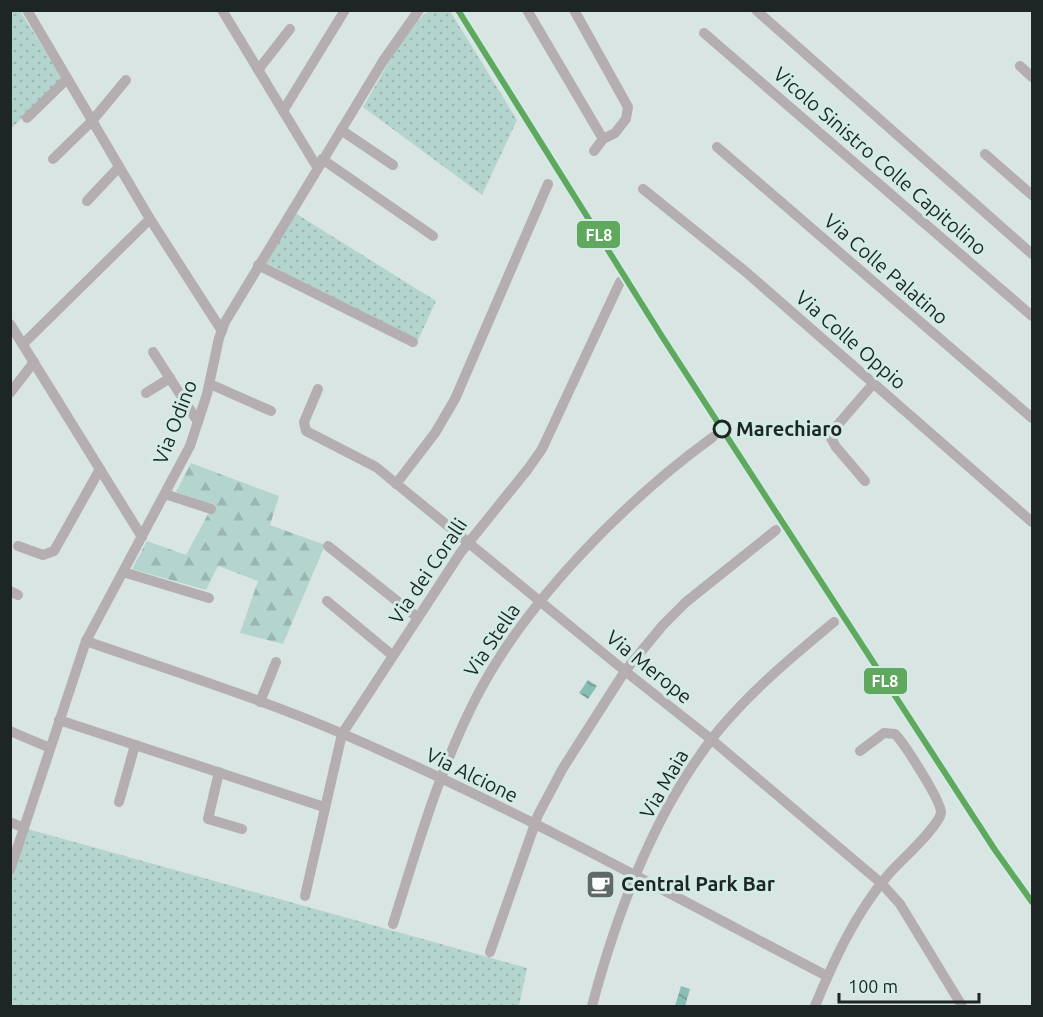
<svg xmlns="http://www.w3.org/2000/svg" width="1043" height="1017" viewBox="0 0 1043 1017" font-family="Ubuntu,sans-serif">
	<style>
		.grass { fill: url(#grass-dots) }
		.forest { fill: url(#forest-firs) }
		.water { fill: url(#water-waves) }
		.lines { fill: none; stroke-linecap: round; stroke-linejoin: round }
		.street { stroke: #b4aeb0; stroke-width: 10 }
		.rail-1-casing { stroke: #d3ebe6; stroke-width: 10 }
		.rail-1 { stroke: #60a85e; stroke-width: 6 }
		.stop-dot { fill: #d3ebe6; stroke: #1d2624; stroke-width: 3 }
		.labels { text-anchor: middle; stroke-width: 6; stroke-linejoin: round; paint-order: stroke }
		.street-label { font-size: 20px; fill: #1d2624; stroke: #d3ebe6 }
		.stop-label { font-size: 20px; font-weight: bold; fill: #1d2624; stroke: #d3ebe6; text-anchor: start }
		.poi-label { font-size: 20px; font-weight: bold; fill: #1d2624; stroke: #d3ebe6; text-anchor: start }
		.line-badge { stroke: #d3ebe6; stroke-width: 2 }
		.badge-label { font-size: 16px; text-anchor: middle; font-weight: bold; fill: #fff }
	</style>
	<defs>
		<pattern id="grass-dots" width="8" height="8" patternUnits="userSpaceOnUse" patternTransform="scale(1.5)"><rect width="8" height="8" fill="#b4d4ce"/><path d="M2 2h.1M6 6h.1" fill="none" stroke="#9ab6b1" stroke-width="1.8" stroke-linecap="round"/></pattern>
		<pattern id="forest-firs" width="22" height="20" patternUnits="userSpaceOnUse" patternTransform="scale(1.5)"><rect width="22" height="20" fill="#b4d4ce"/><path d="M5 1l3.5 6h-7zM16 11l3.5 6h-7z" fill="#9ab6b1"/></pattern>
		<pattern id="water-waves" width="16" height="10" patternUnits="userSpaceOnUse" patternTransform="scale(1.5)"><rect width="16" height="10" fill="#8abdb4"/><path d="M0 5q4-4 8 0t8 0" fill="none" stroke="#709992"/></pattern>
	</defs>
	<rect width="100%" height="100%" fill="#d9e5e2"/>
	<!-- grass -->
	<g class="grass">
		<polygon points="11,11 20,11 62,78 11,129"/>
		<path d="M 429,11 L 450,11 L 517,120 L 482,195 L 363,107 C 380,80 404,28 429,11 Z"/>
		<polygon points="295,213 436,301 418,340 266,263"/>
		<polygon points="24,828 527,968 519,1006 11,1006 11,870"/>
	</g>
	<!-- forest -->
	<polygon class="forest" points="191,463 279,496 270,525 325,545 283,644 240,633 258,581 218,566 206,590 132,569 147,541 186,555 213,505 176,492"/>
	<!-- water -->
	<g class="water">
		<polygon points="588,680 597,686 588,699 579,693"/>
		<polygon points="681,986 690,989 685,1006 675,1006"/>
	</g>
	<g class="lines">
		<!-- street -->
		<g class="street">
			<polyline points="27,10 150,219 222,331"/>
			<polyline points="222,10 317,167"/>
			<polyline points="527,10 603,139"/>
			<polyline points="574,10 628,107 626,119 615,133 603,139 594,151"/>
			<polyline points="756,10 1032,254"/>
			<polyline points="704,33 1032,316"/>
			<polyline points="1020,66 1032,77"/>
			<polyline points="258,70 290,29"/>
			<polyline points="283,111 345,10"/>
			<polyline points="27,118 67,79"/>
			<polyline points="341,130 393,165"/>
			<polyline points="717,147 1032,418"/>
			<polyline points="985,154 1032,195"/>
			<polyline points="53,159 92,121 126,80"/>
			<polyline points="322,159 433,236"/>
			<polyline points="643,189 746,272 1032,522"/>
			<polyline points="87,201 119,167"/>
			<polyline points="258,265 413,342"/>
			<polyline points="10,324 142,537"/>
			<polyline points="23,344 150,219"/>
			<polyline points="153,352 198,422"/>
			<polyline points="210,384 271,411"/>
			<polyline points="318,389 304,422 306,431 376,467 625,671 712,740 881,883 900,904 962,1006"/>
			<polyline points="10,393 34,362"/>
			<polyline points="146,393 170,378"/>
			<polyline points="865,481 836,447 831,438 835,428 873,384"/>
			<polyline points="396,484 435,433 455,399 548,184"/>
			<polyline points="165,494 211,509"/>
			<polyline points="18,546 43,555 54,551 100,469"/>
			<polyline points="328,546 417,617"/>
			<polyline points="123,572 209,598"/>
			<polyline points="10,591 18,595"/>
			<polyline points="327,601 392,655"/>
			<path d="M 86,641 C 172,671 259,698 343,734 C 509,805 667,893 827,976"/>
			<polyline points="260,702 276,662"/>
			<polyline points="59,720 324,807"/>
			<polyline points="10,731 50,748"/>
			<polyline points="219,772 208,819 242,829"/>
			<polyline points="119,802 135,745"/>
			<polyline points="10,822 24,828"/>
			<polyline points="10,870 86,641 190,446 207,394 219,338 225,322 383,61 419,10"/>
			<polyline points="305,896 342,734 461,552 528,469 542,449 620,282"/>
			<path d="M 393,924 C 417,848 439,770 476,698 C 525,602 626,500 713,437"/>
			<polyline points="490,952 538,815 563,768 625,671 663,625 686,602 776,530"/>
			<path d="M 592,1006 C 617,912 656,808 718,731 C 752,690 793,656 834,622"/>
			<path d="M 815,1006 C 834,960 855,914 888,875 C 899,862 938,828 941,813 C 942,802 904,743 895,734 L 884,733 L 860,751"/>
		</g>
		<defs>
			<polyline id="rail-1" points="458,10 663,338 995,850 1032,902"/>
		</defs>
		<!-- rail-1 casing -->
		<use href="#rail-1" class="rail-1-casing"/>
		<!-- rail-1 -->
		<use href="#rail-1" class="rail-1"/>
	</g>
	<!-- icons -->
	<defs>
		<symbol id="cafe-square" viewBox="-11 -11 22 22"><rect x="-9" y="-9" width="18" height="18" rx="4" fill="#5f6966" stroke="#d3ebe6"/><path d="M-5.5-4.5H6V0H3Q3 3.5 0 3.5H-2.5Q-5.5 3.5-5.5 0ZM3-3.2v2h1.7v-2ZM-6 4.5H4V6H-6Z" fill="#fff"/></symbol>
	</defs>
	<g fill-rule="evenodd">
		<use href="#cafe-square" x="584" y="868" width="33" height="33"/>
	</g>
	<!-- markers -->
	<circle class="stop-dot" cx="722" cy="429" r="8"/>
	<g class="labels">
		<!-- street labels -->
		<g class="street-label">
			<text transform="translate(880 161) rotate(41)" y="7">Vicolo Sinistro Colle Capitolino</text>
			<text transform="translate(886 269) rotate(41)" y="7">Via Colle Palatino</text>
			<text transform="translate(851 340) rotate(41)" y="7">Via Colle Oppio</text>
			<text transform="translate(175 422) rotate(-69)" y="7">Via Odino</text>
			<text transform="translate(428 571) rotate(-56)" y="7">Via dei Coralli</text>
			<text transform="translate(492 640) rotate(-56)" y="7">Via Stella</text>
			<text transform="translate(649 667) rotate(39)" y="7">Via Merope</text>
			<text transform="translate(472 775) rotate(26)" y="7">Via Alcione</text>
			<text transform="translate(664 784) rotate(-60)" y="7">Via Maia</text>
		</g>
		<!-- stop labels -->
		<g class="stop-label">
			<text x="736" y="436">Marechiaro</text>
		</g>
		<!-- poi labels -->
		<g class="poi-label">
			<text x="621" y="891">Central Park Bar</text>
		</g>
	</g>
	<g class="line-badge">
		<rect x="576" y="220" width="45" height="29" rx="6" fill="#60a85e"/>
		<rect x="863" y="667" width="45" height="28" rx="6" fill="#60a85e"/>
	</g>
	<g class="badge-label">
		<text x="599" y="241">FL8</text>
		<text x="885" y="687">FL8</text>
	</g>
	<!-- border -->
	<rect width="1043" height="1017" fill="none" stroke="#1d2624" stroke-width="24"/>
	<!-- scale -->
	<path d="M839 993v9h140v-9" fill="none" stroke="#1d2624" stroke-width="3"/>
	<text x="848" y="993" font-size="18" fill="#1d2624" stroke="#d3ebe6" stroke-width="4.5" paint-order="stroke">100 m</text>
</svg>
